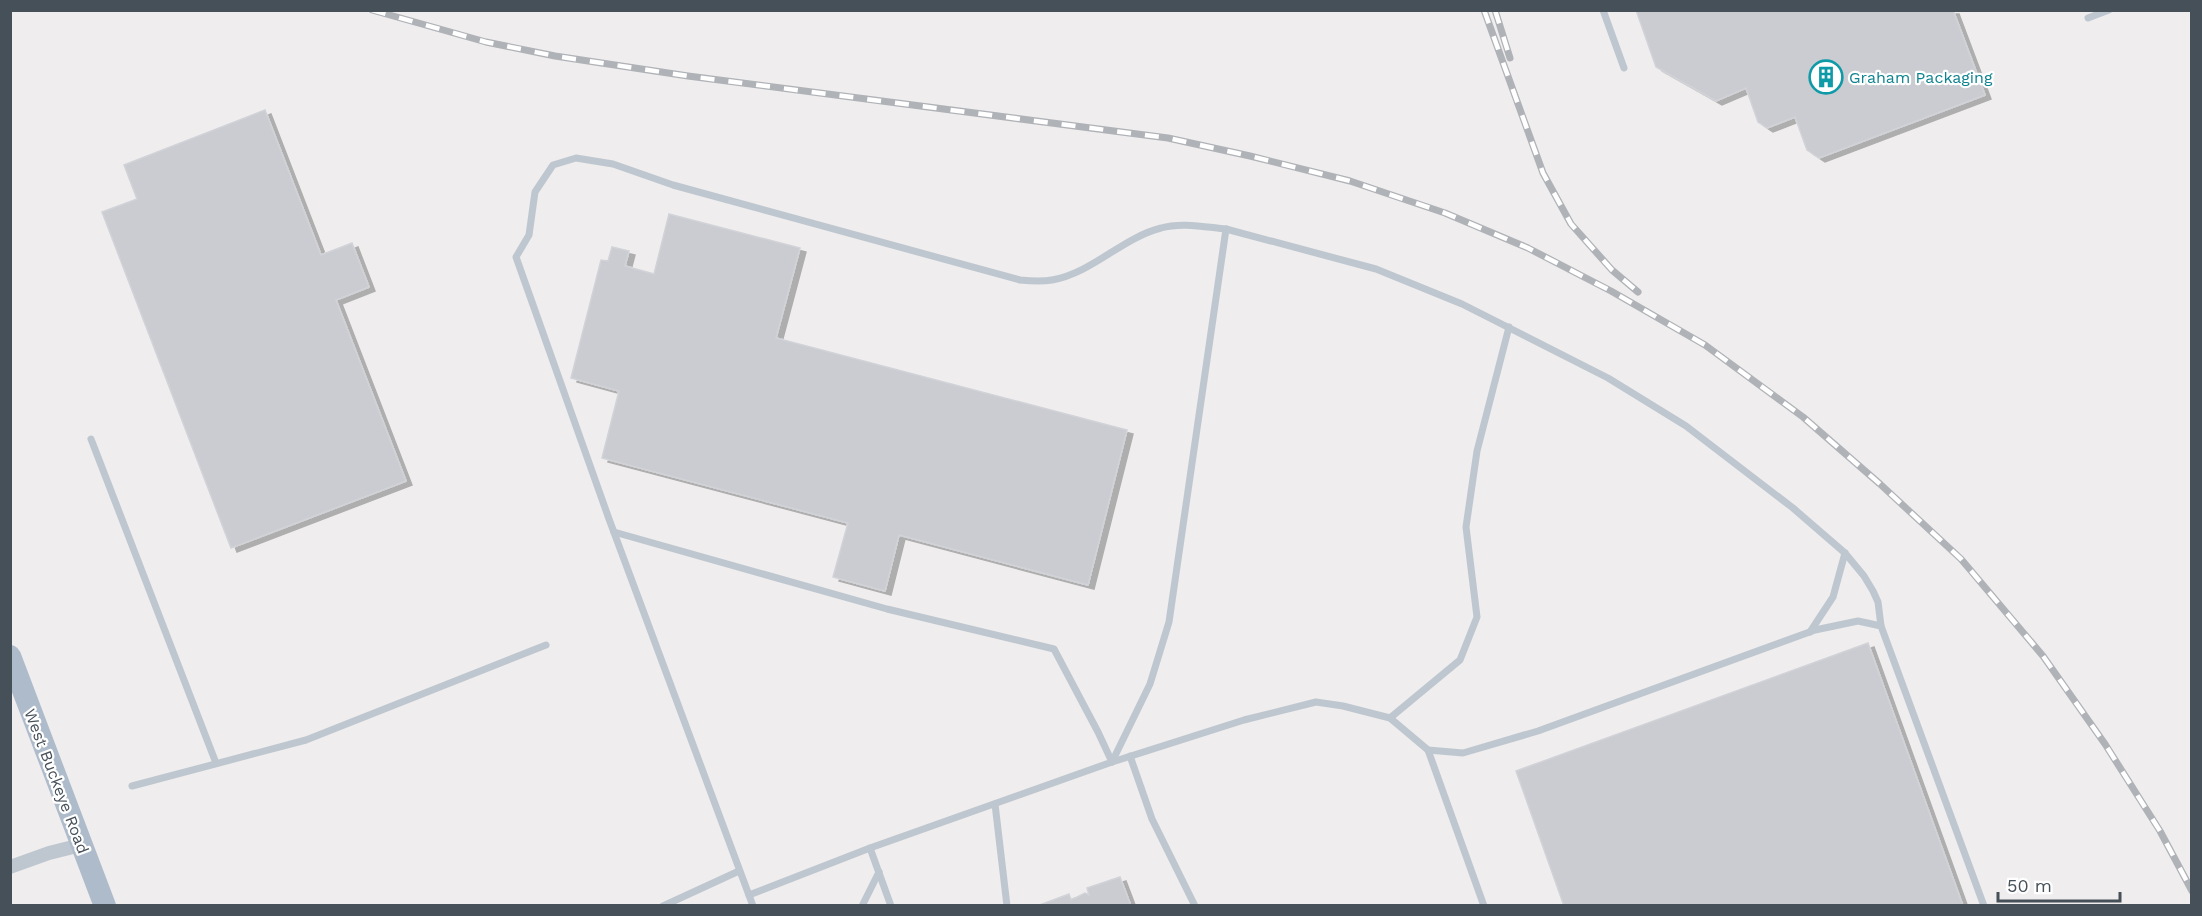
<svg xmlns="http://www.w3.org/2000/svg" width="2202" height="916" viewBox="0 0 2202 916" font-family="'Work Sans',sans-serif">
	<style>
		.building { fill: #caccd1; stroke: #d1d3d8; stroke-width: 1.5; filter: url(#shadow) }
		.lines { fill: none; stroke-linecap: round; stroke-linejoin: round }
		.lane { stroke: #bec7cf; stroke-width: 7 }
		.street { stroke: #bec7cf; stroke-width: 14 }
		.primary { stroke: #adbbcb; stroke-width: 22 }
		.rail-casing { stroke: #afb2b7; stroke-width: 7 }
		.rail { stroke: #fff; stroke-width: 4.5; stroke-dasharray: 14; stroke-linecap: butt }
		.labels { text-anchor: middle; stroke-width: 4.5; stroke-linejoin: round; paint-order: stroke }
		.culture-label { font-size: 16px; fill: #0d838f; stroke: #fff; text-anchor: start }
		.street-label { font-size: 16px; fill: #465059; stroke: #fff }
	</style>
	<defs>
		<filter id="shadow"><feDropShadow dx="6" dy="4" stdDeviation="0" flood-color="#0004"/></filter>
	</defs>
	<rect width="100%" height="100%" fill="#efeded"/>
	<g class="building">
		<polygon points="1636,10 1953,10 1985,95 1819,158 1807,150 1795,117 1767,128 1758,122 1746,88 1716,101 1656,67"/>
		<polygon points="265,110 321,255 352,243 369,287 336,300 406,481 231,548 102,212 137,199 124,165"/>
		<polygon points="669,214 800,248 776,338 1127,430 1088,585 899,535 885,591 833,577 848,523 602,458 619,391 571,378 601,260 608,261 612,247 629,251 625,266 654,274"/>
		<polygon points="1868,643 1963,906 1564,906 1516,771"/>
		<polygon points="1120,877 1131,906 1037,906 1069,894 1071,900 1085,893 1089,895 1087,888"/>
	</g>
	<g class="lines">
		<g class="lane">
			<polyline points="1603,10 1624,68"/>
			<polyline points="2088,18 2109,10"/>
			<polyline points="1226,229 1376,269 1462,304 1608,378 1686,426 1793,508 1845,553 1864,576 1873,591 1878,602 1881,626"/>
			<polyline points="91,439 216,763"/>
			<polyline points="614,532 887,609 1054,649 1098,732 1112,762 870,848 749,895"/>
			<polyline points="1810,632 1833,597 1845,553"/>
			<polyline points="1390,718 1460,660 1477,617 1466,527 1477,451 1509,327"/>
			<polyline points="1428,750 1484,906"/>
			<polyline points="1130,756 1152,819 1195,906"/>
			<polyline points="1112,762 1244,720 1316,702 1343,706 1390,718 1428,750 1463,753 1538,731 1815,630 1858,621 1881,626 1984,906"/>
			<polyline points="132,786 306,740 546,645"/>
			<polyline points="995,804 1007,906"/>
			<polyline points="870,848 891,906"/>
			<polyline points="663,906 739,871"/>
			<path d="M753,906L609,519L516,257L529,235L535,192L553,165L576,158L613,164L673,185L1020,280C1030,281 1041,282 1052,280C1092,273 1122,238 1161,228C1181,222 1205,227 1226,229L1169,622L1150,684L1112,762"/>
			<polyline points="862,906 879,872"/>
		</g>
		<polyline class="street" points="10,867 49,853 81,845"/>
		<polyline class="primary" points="10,656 105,906"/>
		<g class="rail-casing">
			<g id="rail">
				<polyline points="372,10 486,42 555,56 688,76 1168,138 1250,156 1350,181 1445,213 1528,248 1611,291 1705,345 1803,417 1880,484 1961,559 2043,656 2105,744 2160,831 2192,891"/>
				<polyline points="1484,10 1543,173 1571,224 1612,270 1638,292"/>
				<polyline points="1495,10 1510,58"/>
			</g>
		</g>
		<use href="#rail" class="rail"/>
	</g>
	<defs>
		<g id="building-ring" transform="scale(1.725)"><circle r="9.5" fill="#fff" stroke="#0f9aa8" stroke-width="1.5"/><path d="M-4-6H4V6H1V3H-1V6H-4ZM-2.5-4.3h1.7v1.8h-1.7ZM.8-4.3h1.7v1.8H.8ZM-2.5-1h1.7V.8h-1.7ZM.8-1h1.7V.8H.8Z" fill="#0f9aa8"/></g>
	</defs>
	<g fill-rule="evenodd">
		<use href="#building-ring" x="1826" y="77"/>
	</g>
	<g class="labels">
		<g class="culture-label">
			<text x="1849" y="83">Graham Packaging</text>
		</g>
		<g class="street-label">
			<text transform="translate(57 781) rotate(69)" y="6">West Buckeye Road</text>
		</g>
	</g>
	<rect width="2202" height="916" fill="none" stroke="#465059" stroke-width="24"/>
	<path d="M1998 892v9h122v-9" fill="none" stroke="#465059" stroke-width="3"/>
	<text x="2007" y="892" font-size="18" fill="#465059" stroke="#ffffff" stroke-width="4.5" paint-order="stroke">50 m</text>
</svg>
